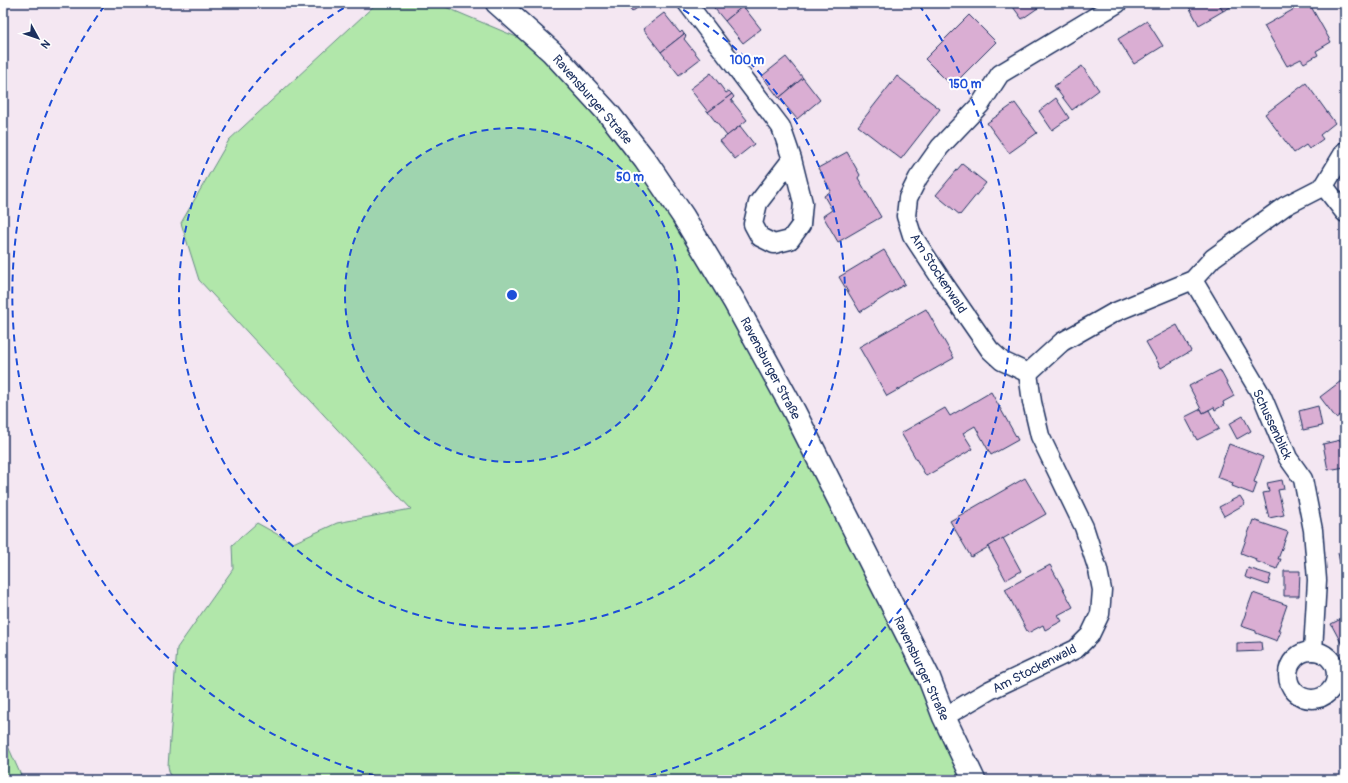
<svg xmlns="http://www.w3.org/2000/svg" width="1348" height="783" viewBox="0 0 1348 783" font-family="Pangolin,sans-serif">
	<style>
		.green { fill: #b1e7aa; stroke: #668b84 }
		.building { fill: #daaed3; stroke: #1b2f5e }
		.lines { fill: none; stroke-linecap: round; stroke-linejoin: round }
		.street-casing { stroke: #1b2f5e; stroke-width: 21 }
		.secondary-casing { stroke: #1b2f5e; stroke-width: 25 }
		.street { stroke: #fff; stroke-width: 18 }
		.secondary { stroke: #fff; stroke-width: 22 }
		.ring { fill: none; stroke: #1d4ed8; stroke-width: 2; stroke-dasharray: 7 5 }
		.labels { text-anchor: middle; stroke-width: 4; stroke-linejoin: round; paint-order: stroke }
		.street-label { font-size: 13px; fill: #1b2f5e; stroke: #fff }
		.centre { fill: #1d4ed8; stroke: #fff; stroke-width: 2 }
		.ring-label { font-size: 12px; text-anchor: middle; font-weight: bold; fill: #1d4ed8; stroke: #fff; stroke-width: 4; stroke-linejoin: round; paint-order: stroke }
	</style>
	<rect width="100%" height="100%" fill="#f4e7f2"/>
	<filter id="ink" filterUnits="userSpaceOnUse"><feTurbulence type="fractalNoise" baseFrequency=".025" numOctaves="2"/><feDisplacementMap in="SourceGraphic" scale="8" xChannelSelector="R" yChannelSelector="G"/><feConvolveMatrix kernelMatrix="1 2 1 2 8 2 1 2 1" color-interpolation-filters="sRGB"/></filter>
	<g filter="url(#ink)">
		<g class="green">
			<polygon points="377,3 436,3 552,52 683,216 975,780 171,780 168,766 177,648 233,569 232,545 257,523 293,543 337,523 411,509 199,280 181,223 229,140"/>
			<polygon points="3,735 23,780 3,780"/>
		</g>
		<g class="building">
			<polygon points="625,3 643,3 632,12"/>
			<polygon points="710,3 741,3 743,6 725,21"/>
			<polygon points="1010,3 1045,3 1022,19"/>
			<polygon points="1187,3 1218,3 1223,11 1199,25"/>
			<polygon points="1218,3 1238,3 1223,11"/>
			<polygon points="1305,3 1309,3 1331,42 1316,51 1318,55 1304,63 1301,59 1287,66 1264,26"/>
			<polygon points="743,6 761,29 743,43 725,21"/>
			<polygon points="664,13 680,33 682,31 684,34 661,52 643,29"/>
			<polygon points="969,15 996,42 952,86 925,59"/>
			<polygon points="1147,21 1163,46 1134,64 1118,39"/>
			<polygon points="684,34 686,36 684,39 700,59 679,75 661,52"/>
			<polygon points="786,57 803,78 779,98 762,76"/>
			<polygon points="1082,66 1099,90 1072,110 1054,86"/>
			<polygon points="711,73 726,93 729,91 732,94 708,112 690,89"/>
			<polygon points="897,76 940,109 901,159 858,126"/>
			<polygon points="803,78 820,100 797,119 779,98"/>
			<polygon points="1306,83 1335,123 1320,135 1323,139 1309,149 1306,145 1294,153 1265,114"/>
			<polygon points="732,94 734,97 731,100 747,120 727,136 708,112"/>
			<polygon points="1056,98 1069,118 1052,130 1039,111"/>
			<polygon points="1015,103 1037,133 1009,153 987,123"/>
			<polygon points="740,126 754,144 735,159 720,141"/>
			<polygon points="847,152 860,175 858,178 881,217 838,242 823,216 832,210 824,196 831,191 818,168"/>
			<polygon points="962,164 986,183 960,215 936,195"/>
			<polygon points="884,250 905,284 860,312 839,277"/>
			<polygon points="926,309 954,358 887,396 859,347"/>
			<polygon points="1177,325 1191,351 1161,368 1146,342"/>
			<polygon points="1220,370 1234,396 1223,402 1224,405 1215,410 1214,407 1203,413 1189,386"/>
			<polygon points="1345,378 1345,412 1336,418 1320,397"/>
			<polygon points="991,392 1018,440 991,455 975,426 963,433 973,449 926,476 901,433 945,408 950,416"/>
			<polygon points="1318,406 1322,426 1303,430 1299,411"/>
			<polygon points="1201,409 1203,413 1209,410 1219,429 1197,440 1185,417"/>
			<polygon points="1243,416 1251,431 1237,439 1229,424"/>
			<polygon points="1345,439 1345,467 1328,470 1323,444"/>
			<polygon points="1229,444 1263,457 1254,482 1257,483 1253,494 1232,486 1233,483 1217,477"/>
			<polygon points="1025,478 1046,514 971,557 950,521"/>
			<polygon points="1282,480 1284,489 1278,490 1284,515 1269,518 1263,493 1269,492 1267,483"/>
			<polygon points="1240,496 1245,504 1224,516 1219,507"/>
			<polygon points="1345,500 1345,518 1342,501"/>
			<polygon points="1253,520 1288,532 1278,559 1281,559 1277,569 1255,561 1256,559 1241,553"/>
			<polygon points="1003,538 1021,571 1006,580 988,547"/>
			<polygon points="1345,552 1345,579 1343,579 1338,553"/>
			<polygon points="1050,565 1073,607 1058,615 1062,621 1045,630 1043,625 1028,633 1005,589"/>
			<polygon points="1248,568 1271,575 1268,585 1245,577"/>
			<polygon points="1284,571 1300,571 1299,596 1284,596"/>
			<polygon points="1253,593 1287,605 1278,631 1281,631 1277,641 1256,633 1256,631 1241,626"/>
			<polygon points="1345,617 1345,650 1331,624"/>
			<polygon points="1261,642 1262,651 1237,652 1237,643"/>
		</g>
		<g class="lines">
			<g class="street-casing">
				<g id="street">
					<polyline points="687,3 781,127 792,159 803,203 801,225 790,240 774,244 760,237 753,224 758,203 792,159"/>
					<polyline points="1324,186 1345,213"/>
					<polyline points="1193,280 1262,396 1288,458 1303,479 1313,530 1317,580 1313,651"/>
					<polyline points="1028,373 1002,361 990,350 945,285 912,235 906,216 908,198 918,178 940,147 980,105 1000,74 1118,3"/>
					<polyline points="1028,373 1062,342 1113,313 1193,280 1213,258 1285,206 1324,186 1345,151"/>
					<circle cx="1312" cy="675" r="24"/>
					<polyline points="944,717 990,690 1076,649 1090,635 1100,614 1102,590 1098,570 1084,527 1040,436 1032,402 1028,373"/>
				</g>
			</g>
			<g class="secondary-casing">
				<polyline id="secondary" points="497,3 552,52 609,114 645,160 683,216 734,301 794,411 929,678 944,717 974,780"/>
			</g>
			<use href="#street" class="street"/>
			<use href="#secondary" class="secondary"/>
		</g>
	</g>
	<circle cx="512" cy="295" r="167" fill="#1d4ed8" fill-opacity=".12"/>
	<g class="ring">
		<circle cx="512" cy="295" r="167"/>
		<path d="M673 4A333 333 0 1 1 351 4"/>
		<path d="M387 779A500 500 0 0 1 105 5M919 5A500 500 0 0 1 637 779"/>
	</g>
	<g class="labels">
		<g class="street-label">
			<text transform="translate(593 99) rotate(49)" y="5">Ravensburger Straße</text>
			<text transform="translate(939 273) rotate(57)" y="5">Am Stockenwald</text>
			<text transform="translate(771 368) rotate(62)" y="5">Ravensburger Straße</text>
			<text transform="translate(1273 424) rotate(65)" y="5">Schussenblick</text>
			<text transform="translate(922 668) rotate(65)" y="5">Ravensburger Straße</text>
			<text transform="translate(1034 668) rotate(-27)" y="5">Am Stockenwald</text>
		</g>
	</g>
	<circle cx="512" cy="295" r="6" class="centre"/>
	<g class="ring-label">
		<text x="747" y="64">100 m</text>
		<text x="965" y="88">150 m</text>
		<text x="630" y="181">50 m</text>
	</g>
	<rect width="1348" height="783" fill="none" stroke="#fff" stroke-width="16"/>
	<rect x="8" y="8" width="1332" height="767" fill="none" stroke="#1b2f5e" stroke-width="1.5" filter="url(#ink)"/>
	<g transform="translate(38 38) rotate(130)" stroke="#ffffff" stroke-width="3" paint-order="stroke">
	<path d="M0-3L7 15L0 10L-7 15Z" fill="#1b2f5e"/>
	<text y="-6" font-size="11" font-weight="bold" text-anchor="middle" fill="#1b2f5e">N</text>
	</g>
</svg>
